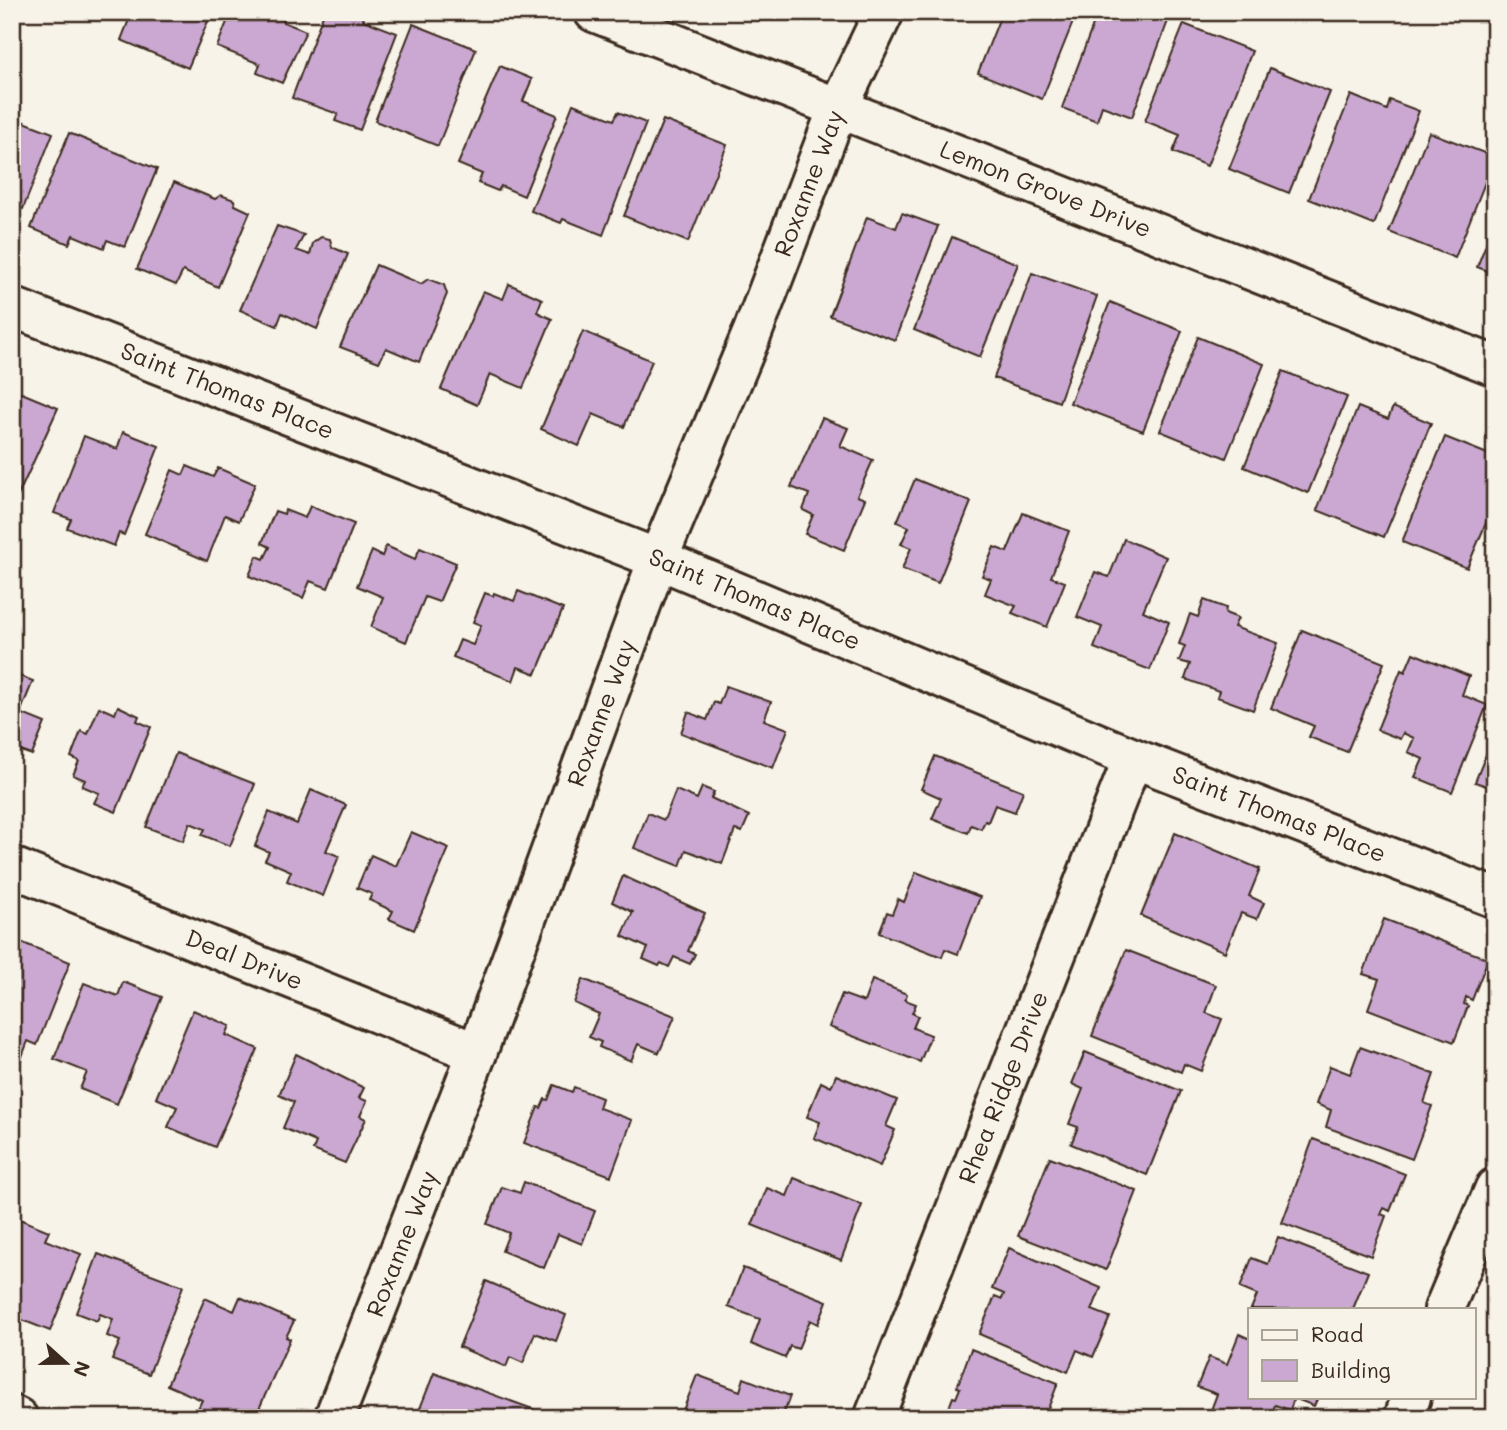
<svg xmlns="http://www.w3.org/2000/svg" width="1507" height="1430" viewBox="0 0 1507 1430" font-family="Mali,sans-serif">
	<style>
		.building { fill: #caa8d2; stroke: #3b2a1e; stroke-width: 2 }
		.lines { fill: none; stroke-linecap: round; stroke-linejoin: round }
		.minor-casing { stroke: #3b2a1e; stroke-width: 44 }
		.minor { stroke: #f7f3e8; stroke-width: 38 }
		.labels { text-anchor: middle; stroke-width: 7; stroke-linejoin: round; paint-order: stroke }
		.street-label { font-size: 24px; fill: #3b2a1e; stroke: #f7f3e8 }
	</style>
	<rect width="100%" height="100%" fill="#f7f3e8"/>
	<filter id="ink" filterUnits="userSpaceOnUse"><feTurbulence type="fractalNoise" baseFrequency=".0143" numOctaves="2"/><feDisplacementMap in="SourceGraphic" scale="14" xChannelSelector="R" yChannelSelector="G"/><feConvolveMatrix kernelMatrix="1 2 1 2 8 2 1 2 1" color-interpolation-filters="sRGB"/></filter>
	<g filter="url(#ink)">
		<g class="building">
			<polygon points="73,12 94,12 91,20"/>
			<polygon points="132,12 212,12 188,68 121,40"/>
			<polygon points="231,12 287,12 283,22 306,31 282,83 257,73 260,64 217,47"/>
			<polygon points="324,12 365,12 363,20 397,33 360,130 335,121 338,114 292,98"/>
			<polygon points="1002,12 1077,12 1042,99 978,73"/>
			<polygon points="1098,12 1171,13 1132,117 1102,106 1097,121 1062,108"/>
			<polygon points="413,24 476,49 438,146 375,121"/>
			<polygon points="1184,24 1252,51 1207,166 1173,152 1180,135 1145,121"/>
			<polygon points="500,66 532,79 523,101 557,115 524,196 501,186 498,191 478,183 482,174 458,164"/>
			<polygon points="1270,68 1330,92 1289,193 1229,169"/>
			<polygon points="1351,95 1387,110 1390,100 1419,111 1374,225 1309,199"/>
			<polygon points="573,104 614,120 618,112 646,123 603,235 563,219 561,223 531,211"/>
			<polygon points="19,120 53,133 23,209 12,204 12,137"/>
			<polygon points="663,120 727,145 688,242 624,216"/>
			<polygon points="1429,132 1495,157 1455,258 1389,232"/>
			<polygon points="69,133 157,169 125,247 107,240 104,248 73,235 69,244 31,228"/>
			<polygon points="174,182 215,199 221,195 234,200 235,205 250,212 218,287 183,271 176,285 137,269"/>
			<polygon points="902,213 938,226 895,340 830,316 867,217 896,228"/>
			<polygon points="1495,221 1495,274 1477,267"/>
			<polygon points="277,226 304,235 296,250 310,255 313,243 321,237 330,239 332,247 348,254 317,329 282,313 277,326 240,310"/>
			<polygon points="952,237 1018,264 980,357 914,330"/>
			<polygon points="376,265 421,284 428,279 444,285 447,294 419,362 386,348 379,362 340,347"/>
			<polygon points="1032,273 1097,296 1059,402 994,378"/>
			<polygon points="509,284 542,299 537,312 552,319 523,388 490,374 477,405 441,389 483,291 503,299"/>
			<polygon points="1110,302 1182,331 1143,431 1070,403"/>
			<polygon points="583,331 652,361 624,427 593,414 579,446 541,429"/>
			<polygon points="1198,337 1264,364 1226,458 1160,431"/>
			<polygon points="1283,371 1347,397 1308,493 1244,467"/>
			<polygon points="12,389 58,408 16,500 12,499"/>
			<polygon points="1358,407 1388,419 1393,407 1431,423 1384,537 1317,510"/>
			<polygon points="822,418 848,428 840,446 873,460 857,496 865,499 844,550 805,534 813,515 803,510 809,494 791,487"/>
			<polygon points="123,432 159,446 124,535 119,533 114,546 67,528 71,519 54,513 84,436 117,449"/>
			<polygon points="1445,437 1495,457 1495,502 1467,568 1402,542"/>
			<polygon points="187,466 213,477 218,468 255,484 239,521 225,515 207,561 145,534 172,470 183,475"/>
			<polygon points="915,479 971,502 938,583 902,569 911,548 901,544 909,527 897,522"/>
			<polygon points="310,506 354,524 328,588 310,581 303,598 249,576 257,556 264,559 270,547 262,543 275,511 284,514 285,510 305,518"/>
			<polygon points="1023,513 1069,531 1051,577 1065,582 1047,627 1012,613 1016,606 985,594 991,579 982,576 994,547 1007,552"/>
			<polygon points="1124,539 1166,557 1143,611 1169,622 1150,670 1094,648 1102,627 1077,617 1095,572 1109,577"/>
			<polygon points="386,546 415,559 420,548 456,563 439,602 425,597 406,642 371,627 383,597 357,586 372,551 382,556"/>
			<polygon points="518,591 563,609 536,674 518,667 513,681 453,657 460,640 473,645 481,625 473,622 485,593 493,596 494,593 514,601"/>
			<polygon points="1204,600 1226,608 1225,613 1238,618 1234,627 1278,643 1253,710 1217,697 1219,691 1185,679 1190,664 1179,661 1185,646 1179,644 1190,614 1198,617"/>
			<polygon points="1302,630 1384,663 1347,752 1309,737 1314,726 1271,708"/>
			<polygon points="1413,653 1469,676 1462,695 1487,705 1452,792 1415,777 1423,759 1408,752 1414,738 1403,733 1400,739 1377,730 1401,670 1405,672"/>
			<polygon points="12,673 33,681 20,713 45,723 32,755 18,750 15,756 12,755"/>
			<polygon points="726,686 771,702 764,720 788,729 773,768 681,733 688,712 707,720 714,702 719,704"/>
			<polygon points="118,706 139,716 137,721 151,727 116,812 94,803 99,793 82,786 85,780 73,775 79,761 71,757 81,731 88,734 99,707 115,714"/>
			<polygon points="1495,732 1495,789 1475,782"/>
			<polygon points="176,753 255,784 230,846 202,835 205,829 190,823 183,841 146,827"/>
			<polygon points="935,756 1023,791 1015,812 995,805 988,822 985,821 981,829 971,825 968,833 932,819 941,798 921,789"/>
			<polygon points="702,787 714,792 711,798 749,816 742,832 735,830 722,864 686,850 680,866 634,848 648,813 664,820 676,790 697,799"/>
			<polygon points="311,790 346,805 326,851 339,856 323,896 287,881 291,871 265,860 269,852 255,846 269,812 297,824"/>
			<polygon points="411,832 449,848 414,930 389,919 393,911 369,900 372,894 357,888 371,855 396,866"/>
			<polygon points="1175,833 1260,869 1249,896 1264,903 1257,919 1241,913 1225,952 1141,916"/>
			<polygon points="916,872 980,897 958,954 945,949 942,957 879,933 887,912 892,914 898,899 904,902"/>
			<polygon points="623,876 705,913 688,951 695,954 690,964 674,957 669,967 661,963 659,966 643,959 648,948 622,936 633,912 612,902"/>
			<polygon points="1384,919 1488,959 1472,1000 1466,997 1464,1004 1468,1006 1454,1042 1368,1009 1379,979 1363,974"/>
			<polygon points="18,941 70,962 37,1045 28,1041 18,1067 12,1065 12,945 16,946"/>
			<polygon points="1126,950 1216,985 1206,1013 1222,1019 1201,1071 1184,1064 1181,1072 1092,1036"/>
			<polygon points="583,979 675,1016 659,1053 638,1044 631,1061 599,1047 601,1042 589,1037 599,1014 574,1003"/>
			<polygon points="872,980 907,994 905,1000 916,1004 912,1013 918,1016 913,1028 931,1035 920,1062 829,1027 842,994 864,1002"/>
			<polygon points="123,982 162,997 117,1104 80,1089 87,1072 54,1059 84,983 118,996"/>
			<polygon points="193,1010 230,1026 226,1035 258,1049 215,1147 168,1127 177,1107 156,1098"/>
			<polygon points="1360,1047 1434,1074 1424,1103 1432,1106 1412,1159 1326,1127 1331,1110 1316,1104 1330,1066 1350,1074"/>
			<polygon points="1085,1052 1181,1091 1147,1175 1071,1144 1078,1127 1069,1124 1083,1089 1072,1084"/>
			<polygon points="296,1054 364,1088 359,1098 367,1101 360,1116 366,1119 345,1163 313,1150 316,1142 283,1128 294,1102 279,1095"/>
			<polygon points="836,1075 897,1100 886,1126 895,1130 880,1166 814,1138 820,1122 807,1117 821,1082 831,1087"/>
			<polygon points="554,1085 572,1092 574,1087 602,1098 599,1108 632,1120 611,1176 524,1143 538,1107 541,1108 545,1099 548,1100"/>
			<polygon points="1313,1139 1405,1174 1390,1211 1384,1208 1381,1214 1386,1216 1371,1256 1282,1223"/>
			<polygon points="1050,1157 1137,1191 1106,1270 1018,1236"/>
			<polygon points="794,1178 862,1205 841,1260 752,1225 767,1188 787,1196"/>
			<polygon points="524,1182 595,1211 582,1244 558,1234 544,1268 502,1251 509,1233 487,1224 502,1187 520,1193"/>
			<polygon points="12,1216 49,1231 45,1240 81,1254 50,1331 12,1316"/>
			<polygon points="1278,1237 1368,1272 1353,1309 1251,1309 1257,1295 1240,1288 1252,1258 1268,1264"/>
			<polygon points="1009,1248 1101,1288 1092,1310 1110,1317 1093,1357 1077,1350 1068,1372 979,1334 995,1296 1002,1299 1004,1294 992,1289"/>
			<polygon points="98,1254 183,1286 149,1374 112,1360 120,1341 107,1336 113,1319 100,1314 97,1321 76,1313"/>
			<polygon points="743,1268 827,1301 818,1324 810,1320 798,1349 790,1346 785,1358 751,1344 760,1319 728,1307"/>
			<polygon points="486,1281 566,1315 556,1341 535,1333 523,1363 510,1357 506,1367 459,1347"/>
			<polygon points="240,1297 294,1321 286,1337 290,1339 255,1418 243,1418 226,1410 223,1418 201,1418 195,1415 202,1400 167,1385 205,1298 234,1311"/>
			<polygon points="1239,1334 1250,1339 1250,1397 1318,1397 1314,1406 1294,1398 1290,1410 1275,1405 1271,1416 1275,1418 1208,1418 1217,1394 1197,1387 1209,1357 1227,1364"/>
			<polygon points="971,1349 1058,1383 1047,1411 1064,1418 945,1418 953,1397 956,1398 960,1388 957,1387"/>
			<polygon points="434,1373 546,1414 545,1418 433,1418 419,1411"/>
			<polygon points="697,1375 740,1391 744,1378 790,1396 782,1418 680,1418"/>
		</g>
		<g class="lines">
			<g class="minor-casing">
				<g id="minor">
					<path id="s1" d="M594,12L1495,366"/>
					<path id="s2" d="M12,307L658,559L1133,758L1495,898"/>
					<path id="s3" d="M12,867L477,1053"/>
					<polyline points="1444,1309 1495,1188"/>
					<polyline points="12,1415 18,1418"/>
					<path id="s4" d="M334,1418L477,1053L658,559L753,331L838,108L884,12"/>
					<path id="s5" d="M874,1418L1133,758"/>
					<polyline points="1404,1418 1411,1397"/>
				</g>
			</g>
			<use href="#minor" class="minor"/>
		</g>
	</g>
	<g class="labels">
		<g class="street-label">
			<text dy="8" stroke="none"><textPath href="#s4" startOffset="1323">Roxanne Way</textPath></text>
			<text dy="8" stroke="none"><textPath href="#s1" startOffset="485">Lemon Grove Drive</textPath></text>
			<text dy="8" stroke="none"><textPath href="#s2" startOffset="231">Saint Thomas Place</textPath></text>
			<text dy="8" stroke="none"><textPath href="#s2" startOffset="798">Saint Thomas Place</textPath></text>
			<text dy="8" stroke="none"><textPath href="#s4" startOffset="754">Roxanne Way</textPath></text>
			<text dy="8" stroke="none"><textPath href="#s2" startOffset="1365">Saint Thomas Place</textPath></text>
			<text dy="8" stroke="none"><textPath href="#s3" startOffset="250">Deal Drive</textPath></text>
			<text dy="8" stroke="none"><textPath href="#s5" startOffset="355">Rhea Ridge Drive</textPath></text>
			<text dy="8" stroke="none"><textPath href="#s4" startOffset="187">Roxanne Way</textPath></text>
		</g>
	</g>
	<rect width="1507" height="1430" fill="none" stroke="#f7f3e8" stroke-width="42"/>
	<rect x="21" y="21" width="1465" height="1388" fill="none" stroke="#3b2a1e" stroke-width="2.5" filter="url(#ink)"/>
	<rect x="1248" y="1308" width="228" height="91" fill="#f7f3e8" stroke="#aca397" stroke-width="2"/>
	<rect x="1262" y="1330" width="35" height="10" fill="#f7f3e8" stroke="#aca397" stroke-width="2"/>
	<text x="1311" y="1342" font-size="21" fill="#3b2a1e">Road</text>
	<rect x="1262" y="1360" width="35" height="21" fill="#caa8d2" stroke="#aca397" stroke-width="2"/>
	<text x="1311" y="1378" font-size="21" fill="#3b2a1e">Building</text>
	<g transform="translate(66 1363) rotate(111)" stroke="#f7f3e8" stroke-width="5" paint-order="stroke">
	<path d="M0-5L12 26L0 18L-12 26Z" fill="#3b2a1e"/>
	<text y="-10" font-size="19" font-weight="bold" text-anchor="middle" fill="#3b2a1e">N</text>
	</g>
</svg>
